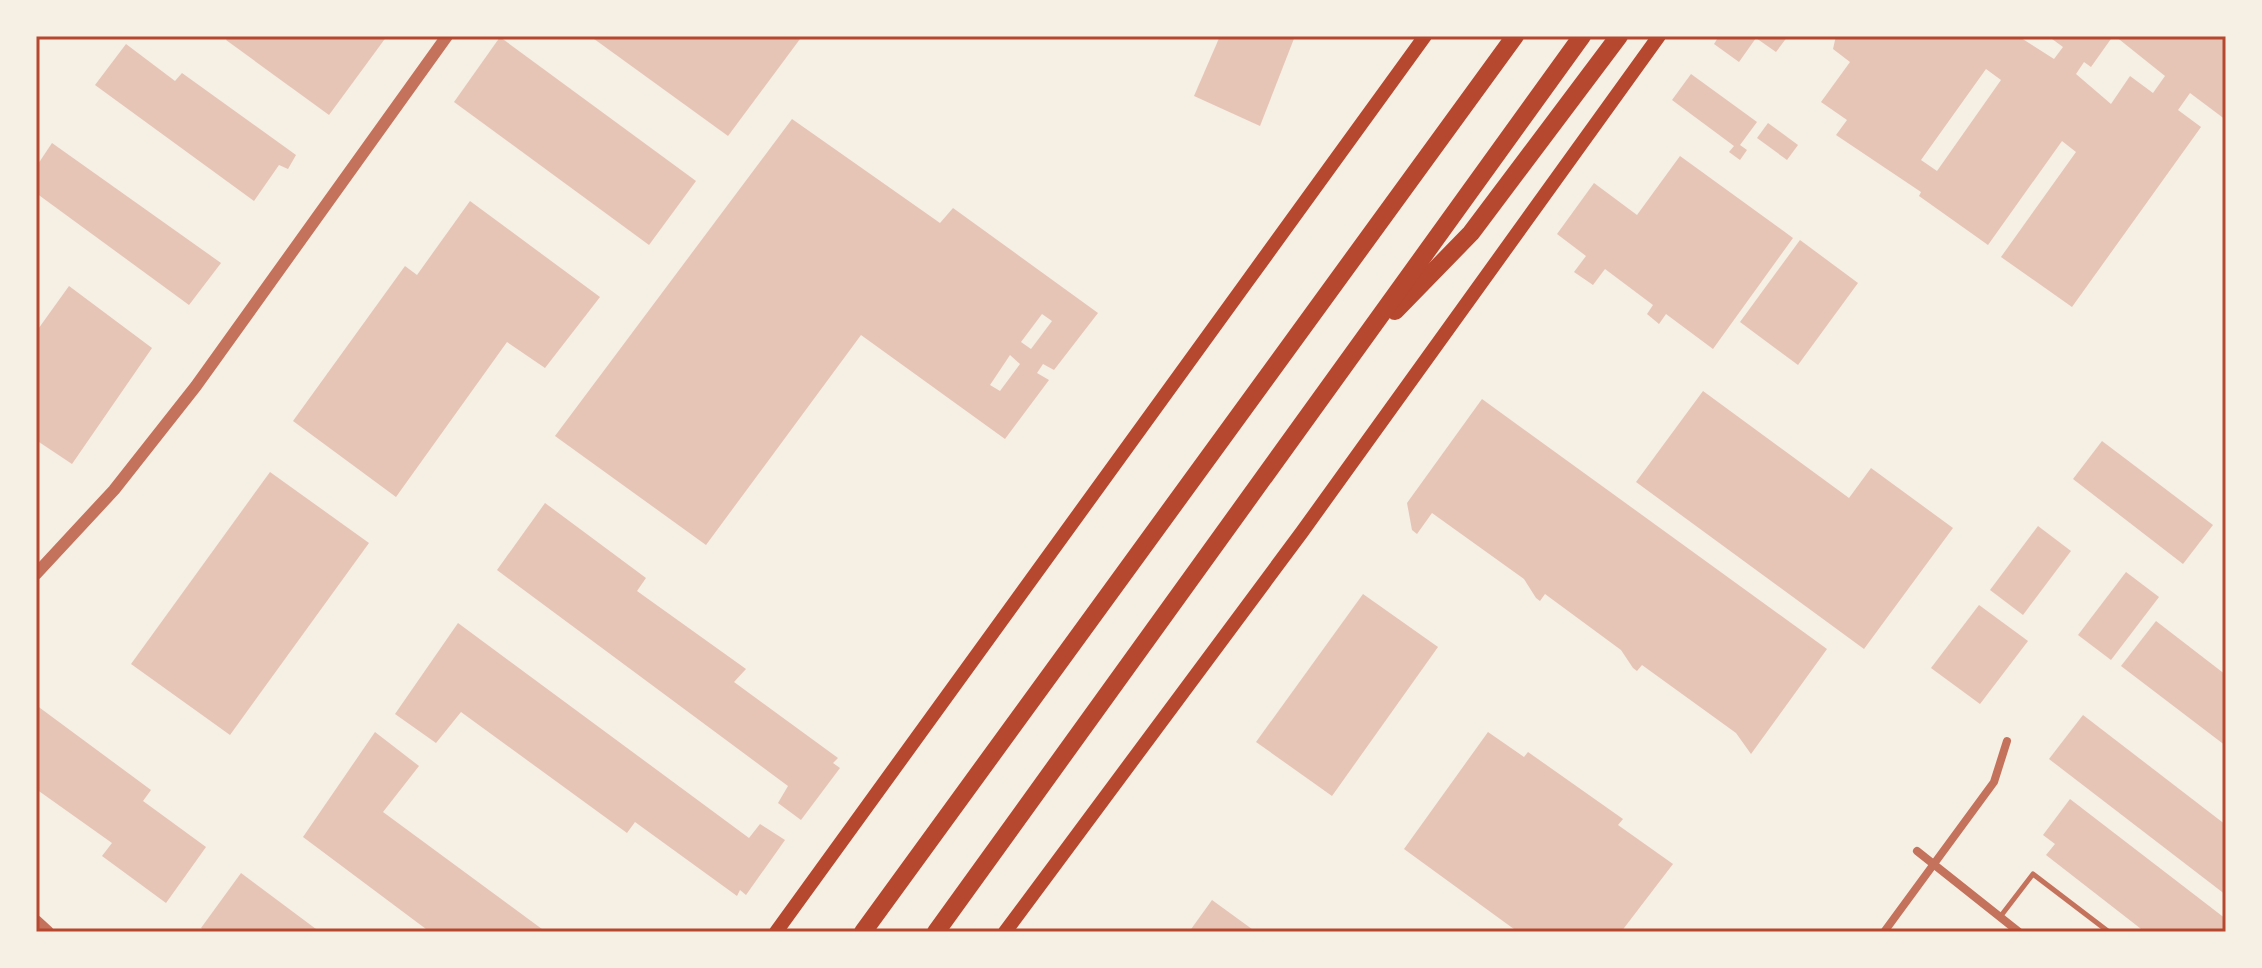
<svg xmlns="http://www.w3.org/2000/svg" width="2262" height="968" viewBox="0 0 2262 968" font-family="Inter,sans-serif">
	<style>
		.building { fill: #e6c5b7; fill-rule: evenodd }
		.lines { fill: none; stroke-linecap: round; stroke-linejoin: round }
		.service { stroke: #c5725c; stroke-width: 5 }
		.minor { stroke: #c5725c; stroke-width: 8 }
		.tertiary { stroke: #c5725c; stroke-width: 12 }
		.secondary { stroke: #b5482f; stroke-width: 14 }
		.motorway { stroke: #b5482f; stroke-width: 18 }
		.neatline { fill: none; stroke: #b5482f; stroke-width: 3 }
	</style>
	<rect width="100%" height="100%" fill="#f6efe4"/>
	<g class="building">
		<polygon points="229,36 387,36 329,115 226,40"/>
		<polygon points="590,36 793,36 800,39 728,136"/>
		<polygon points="1220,36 1295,36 1260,126 1194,96"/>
		<polygon points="1719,36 1788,36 1776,52 1756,38 1739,62 1714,44"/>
		<path d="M1836,36H2018L2054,59L2063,47L2048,36H2113L2091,67L2084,62L2076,74L2111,104L2130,76L2153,93L2165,76L2115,36H2226V120L2190,93L2178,110L2201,127L2072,307L2001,257L2076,152L2062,141L1988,245L1919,196L1921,192L1836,135L1847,120L1821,102L1850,62L1833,49ZM1986,69L2001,80L1937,171L1921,160Z"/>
		<polygon points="500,37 696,181 649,245 454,102"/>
		<polygon points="126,44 175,81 182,73 296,155 288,169 279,165 254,201 95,85"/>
		<polygon points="1691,74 1757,122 1740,145 1747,150 1740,160 1729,152 1734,146 1672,100"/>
		<path d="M792,119L940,223L953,208L1098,313L1054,370L1043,364L1037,373L1049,380L1005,439L861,335L706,545L555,436ZM1042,314L1052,321L1031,349L1021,342ZM1010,355L1020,364L1000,391L990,385Z"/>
		<polygon points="1768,123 1798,145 1787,160 1757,138"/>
		<polygon points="52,143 221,263 189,305 36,193 36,167"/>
		<polygon points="1680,156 1793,238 1713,349 1666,314 1659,324 1647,314 1653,305 1605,269 1593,285 1574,272 1586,256 1557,234 1594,183 1637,215"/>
		<polygon points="470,201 600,297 545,368 507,342 396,497 293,421 405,266 417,275"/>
		<polygon points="1800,240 1858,283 1798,365 1740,322"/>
		<polygon points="69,286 152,348 72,464 39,442 36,446 36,332"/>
		<polygon points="1703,391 1849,498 1871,468 1953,528 1864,649 1636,482"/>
		<polygon points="1482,399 1827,649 1751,754 1736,733 1642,665 1637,671 1633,668 1621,650 1545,594 1540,601 1536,598 1524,579 1432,513 1417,534 1412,530 1407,503"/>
		<polygon points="2102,441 2213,525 2183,564 2073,479"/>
		<polygon points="270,472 369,543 230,735 131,664"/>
		<polygon points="545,503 646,578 637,591 746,669 734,682 838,758 833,763 840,768 801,820 778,803 788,786 497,570"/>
		<polygon points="2038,526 2071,551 2023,615 1990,590"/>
		<polygon points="2126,572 2159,597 2111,660 2078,635"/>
		<polygon points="1363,594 1438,647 1332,796 1256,742"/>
		<polygon points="1979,605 2028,641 1980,704 1931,668"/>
		<polygon points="2156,621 2226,675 2226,746 2121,666"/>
		<polygon points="458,623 749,838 760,824 785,840 746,895 740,890 737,896 635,822 627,833 461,712 436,743 395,714"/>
		<polygon points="36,705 151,790 143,801 206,847 166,903 102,856 112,843 36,789"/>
		<polygon points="2083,715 2226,825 2226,895 2049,759"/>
		<polygon points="375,732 419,766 383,812 546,932 430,932 303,837"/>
		<polygon points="1488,732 1524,757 1528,752 1623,819 1618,825 1673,864 1621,932 1518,932 1404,849"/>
		<polygon points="2070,799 2226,919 2226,932 2145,932 2046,855 2055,844 2043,835"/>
		<polygon points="241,873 320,932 206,932 201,928"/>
		<polygon points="1212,900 1256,932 1189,932"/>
	</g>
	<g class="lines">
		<polyline class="service" points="2000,917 2033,874 2109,932"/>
		<g class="minor">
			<polyline points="1917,851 2019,932"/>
			<polyline points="1884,932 1994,782 2007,741"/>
		</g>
		<g class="tertiary">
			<polyline points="36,574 114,490 196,386 447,36"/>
			<polyline points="36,921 48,932"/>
		</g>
		<g class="secondary">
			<path d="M776,932C991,633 1209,335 1425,36"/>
			<polyline points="1005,932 1302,532 1659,36"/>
		</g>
		<g class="motorway">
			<polyline points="1395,311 1471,233 1619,36"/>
			<polyline points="863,932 1515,36"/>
			<polyline points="936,932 1582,36"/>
		</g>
	</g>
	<rect width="2262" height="968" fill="none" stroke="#f6efe4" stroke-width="76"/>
	<rect x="38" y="38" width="2186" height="892" class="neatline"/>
</svg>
